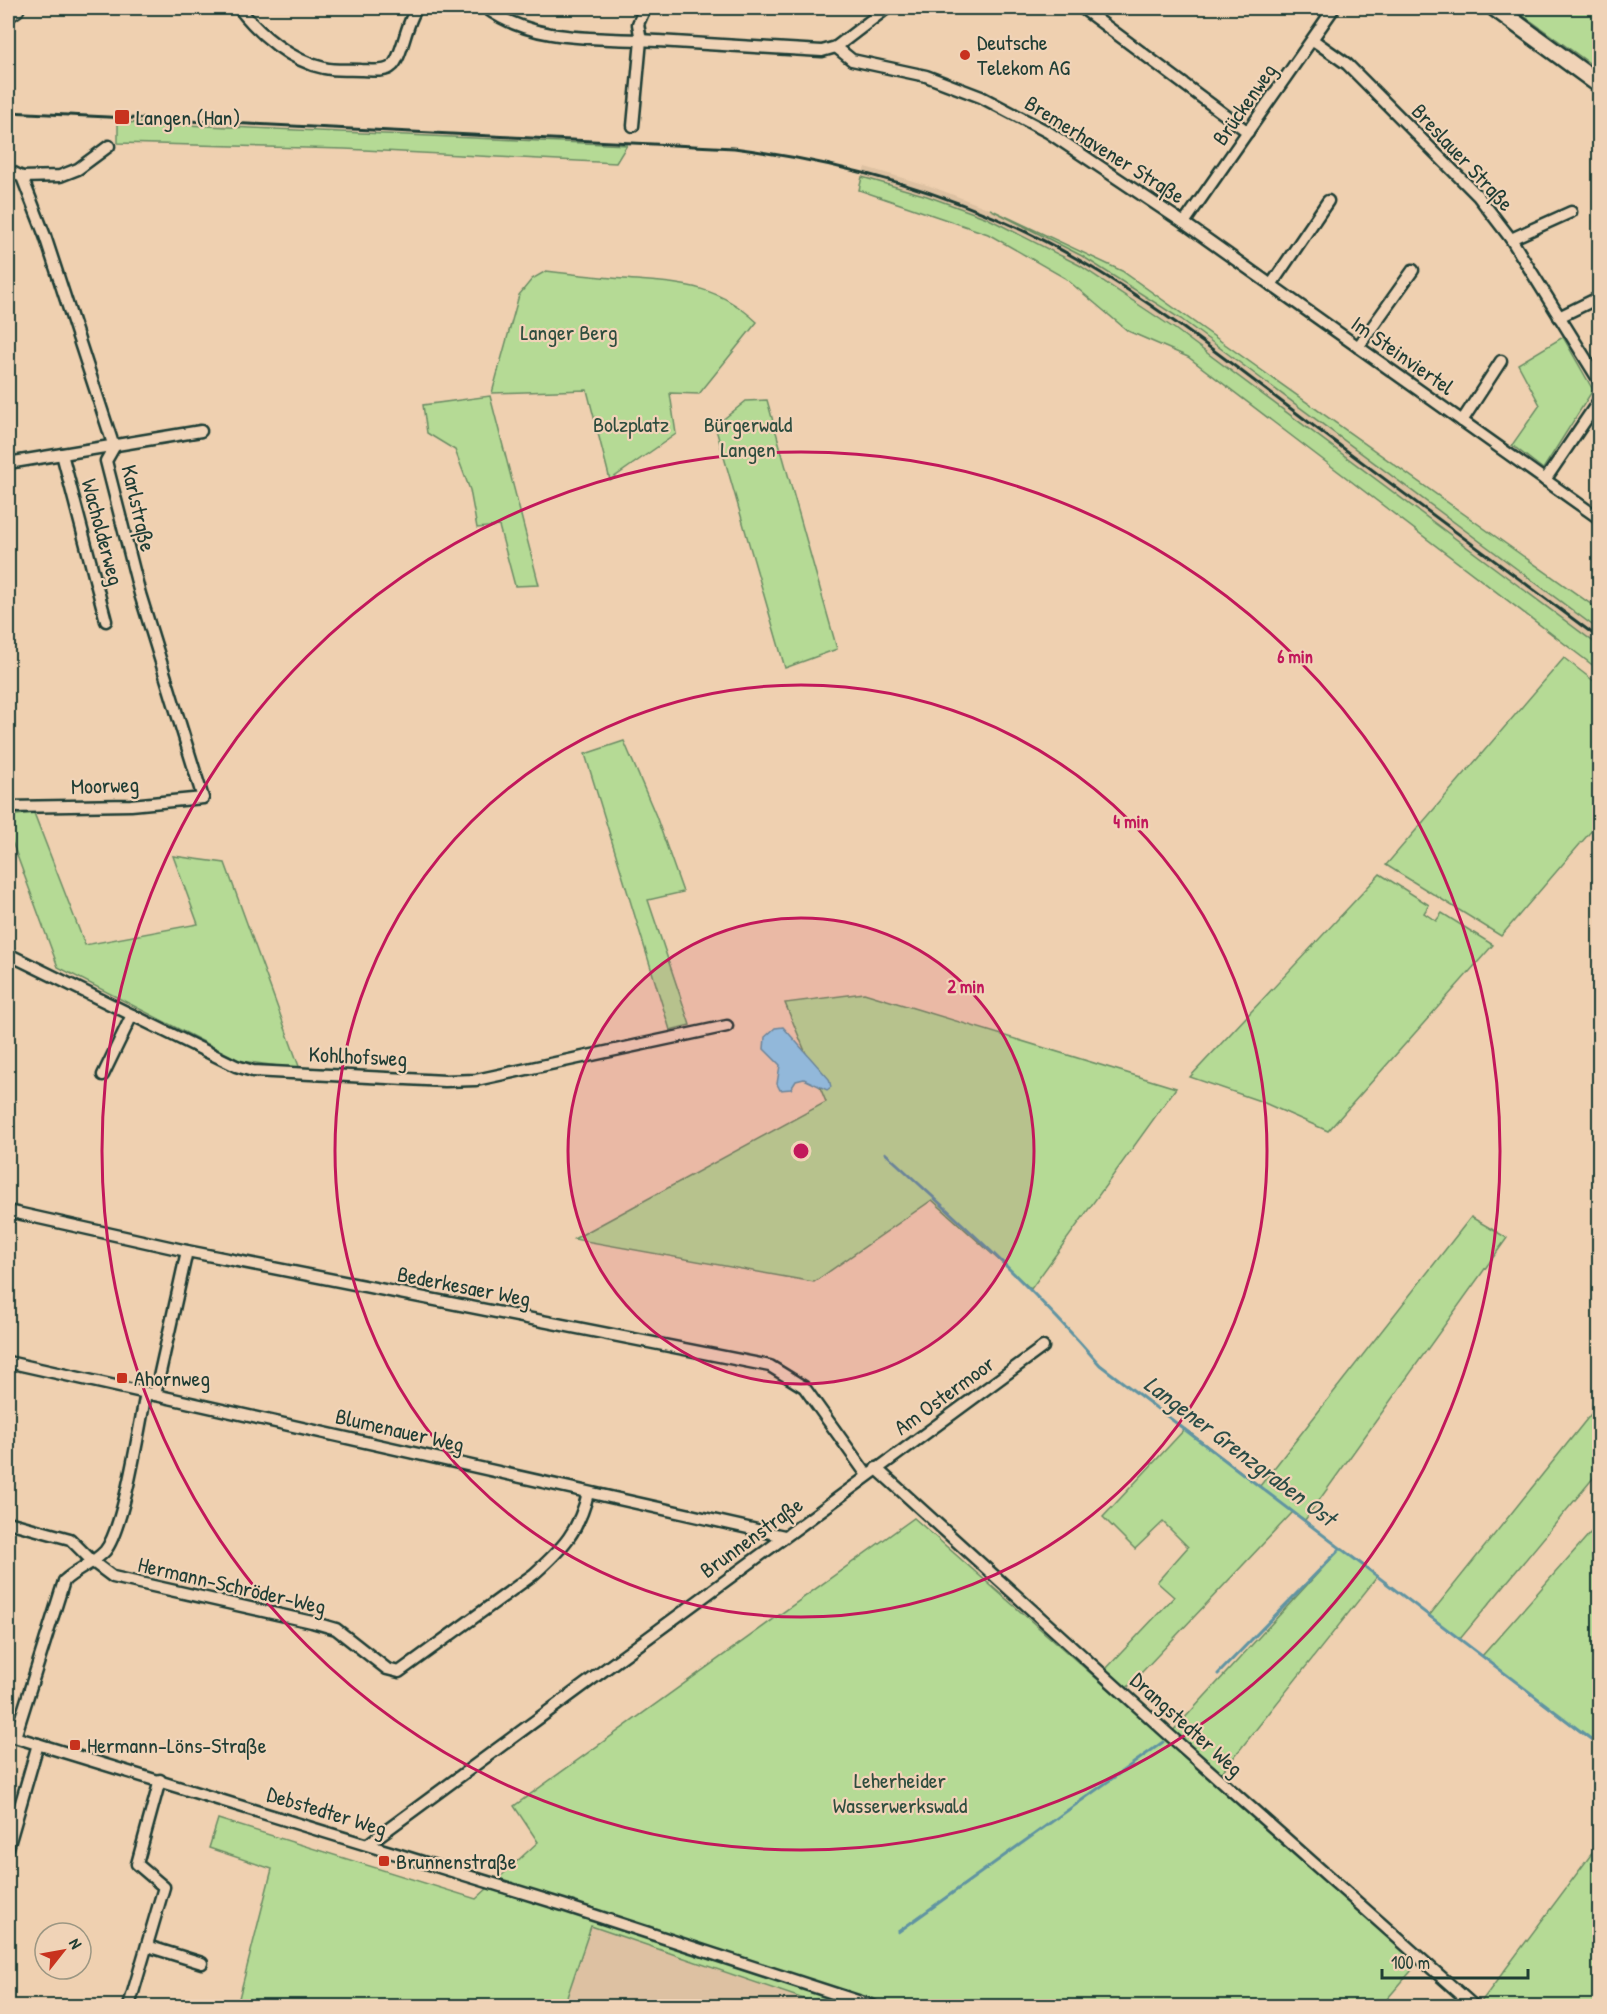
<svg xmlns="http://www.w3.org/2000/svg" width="1607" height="2014" viewBox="0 0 1607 2014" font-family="'Patrick Hand',sans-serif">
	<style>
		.built { fill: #ddc1a2 }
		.green { fill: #b5da95; stroke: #6a8c64; stroke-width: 1.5 }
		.water { fill: #8bceec; stroke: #6094a2; stroke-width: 1.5 }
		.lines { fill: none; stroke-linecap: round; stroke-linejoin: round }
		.stream { stroke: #6094a2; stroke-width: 3 }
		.street-casing { stroke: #1f3d34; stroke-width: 15 }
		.secondary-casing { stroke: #1f3d34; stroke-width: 21 }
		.primary-casing { stroke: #1f3d34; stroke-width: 22 }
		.street { stroke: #f0d3b7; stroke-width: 10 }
		.secondary { stroke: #f0d3b7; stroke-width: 16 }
		.primary { stroke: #f0d3b7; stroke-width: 18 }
		.rail { stroke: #1f3d34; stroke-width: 3 }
		.ring { fill: none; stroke: #c2185b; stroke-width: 3 }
		.poi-dot { fill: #c8321e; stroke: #f0d3b7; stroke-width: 2 }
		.labels { text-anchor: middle; stroke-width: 4.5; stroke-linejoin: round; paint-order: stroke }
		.poi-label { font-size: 22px; fill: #1f3d34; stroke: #f0d3b7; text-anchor: start }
		.street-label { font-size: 22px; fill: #1f3d34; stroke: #f0d3b7 }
		.park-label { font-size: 22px; fill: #2e4d3e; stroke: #f0d3b7 }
		.water-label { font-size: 24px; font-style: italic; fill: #2a4c46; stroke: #f0d3b7 }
		.centre { fill: #c2185b; stroke: #f0d3b7; stroke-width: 3 }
		.ring-label { font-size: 18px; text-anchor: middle; font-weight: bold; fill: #c2185b; stroke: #f0d3b7; stroke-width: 4.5; stroke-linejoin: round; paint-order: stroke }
	</style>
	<rect width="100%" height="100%" fill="#efd0b0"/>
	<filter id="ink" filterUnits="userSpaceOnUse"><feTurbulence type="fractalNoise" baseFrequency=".0167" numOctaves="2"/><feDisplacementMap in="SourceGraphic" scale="12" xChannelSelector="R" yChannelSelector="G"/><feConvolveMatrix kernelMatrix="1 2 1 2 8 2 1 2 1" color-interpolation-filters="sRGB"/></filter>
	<g filter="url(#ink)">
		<g class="built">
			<polygon points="865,167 930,186 990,209 1082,256 1181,319 1599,630 1599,646 1175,329 1079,265 987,218 927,196 862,177"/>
			<polygon points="591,1926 825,2005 564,2006"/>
		</g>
		<g class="green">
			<polygon points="1513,8 1599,8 1599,70"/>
			<polygon points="118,122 627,145 616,163 345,149 118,143"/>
			<polygon points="862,177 927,196 987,218 1079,265 1175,329 1599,646 1599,670 1188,357 1128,331 1065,278 988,234 859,190"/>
			<polygon points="990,209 1122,271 1599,610 1599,630 1181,319 1082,256"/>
			<path d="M546,271C572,274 598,277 624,279C678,284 714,282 757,322L699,394L670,393L676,434L610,480L587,390L492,393L519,295L532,279Z"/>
			<polygon points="1563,337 1593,390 1543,469 1512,445 1540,405 1518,364"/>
			<polygon points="490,396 539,585 515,586 499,526 477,528 470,490 455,450 427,433 423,405"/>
			<polygon points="767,400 837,649 785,668 715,426 746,401"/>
			<polygon points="1564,658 1599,685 1599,822 1501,936 1386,865"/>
			<polygon points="624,741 656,816 683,892 648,900 690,1025 670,1030 585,754"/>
			<polygon points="34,813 85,945 198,924 173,856 225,863 300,1069 241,1061 58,967 8,831 8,816"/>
			<polygon points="1380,874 1429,905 1424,913 1436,921 1442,913 1493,945 1328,1131 1260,1101 1190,1077"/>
			<polygon points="864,993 1176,1088 1031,1289 932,1200 814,1282 574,1239 826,1102 785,1003"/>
			<polygon points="1471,1217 1507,1238 1305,1520 1293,1512 1125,1690 1105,1670 1174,1597 1157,1582 1188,1547 1163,1522 1135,1549 1103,1517 1185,1429 1260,1486"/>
			<polygon points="1599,1404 1599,1471 1460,1639 1429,1616"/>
			<polygon points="914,1518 1419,1962 1381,2006 824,2006 591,1926 564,2006 237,2006 272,1869 209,1848 218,1819 476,1899 538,1842 514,1806"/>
			<polygon points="1599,1523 1599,1746 1482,1656"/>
			<polygon points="1341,1548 1378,1576 1219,1776 1171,1733"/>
			<polygon points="1599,1844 1599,2006 1478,2006"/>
		</g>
		<polygon class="water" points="783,1027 829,1079 831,1087 827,1090 804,1079 796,1081 791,1089 780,1090 777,1084 780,1065 764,1049 765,1037 775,1028"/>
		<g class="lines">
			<g class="stream">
				<path d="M885,1153C960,1221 1034,1289 1100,1365L1600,1746"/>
				<polyline points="1218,1674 1340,1549"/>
				<polyline points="898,1932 1163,1742"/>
			</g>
			<g class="street-casing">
				<g id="street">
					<path d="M239,8C259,34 291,61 324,68C336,71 349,69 361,70C370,70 385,73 392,66C402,58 406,22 417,8"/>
					<path d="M486,8C535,44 600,37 658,41C712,44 767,48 822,51L836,47L887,8"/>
					<polyline points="1082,8 1248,132"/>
					<polyline points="1313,40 1347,64 1478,196 1511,239 1600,382"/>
					<polyline points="836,47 852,60 926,76 981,97 1048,132 1184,223 1600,519"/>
					<polyline points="633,126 641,40 638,24 645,8"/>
					<polyline points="8,170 22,177 45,236 114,447 106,461 140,594 203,798 131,805 8,807"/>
					<polyline points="22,177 60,176 78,169 109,146"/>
					<polyline points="1184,223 1334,8"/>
					<polyline points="1511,239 1571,212"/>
					<polyline points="1271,285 1328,201"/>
					<polyline points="1559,317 1600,297"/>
					<polyline points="1358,347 1413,270"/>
					<polyline points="1462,421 1501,361"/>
					<polyline points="62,454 106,621"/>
					<polyline points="8,463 201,431"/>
					<polyline points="1545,480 1600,399"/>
					<polyline points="8,954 236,1066 253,1071 445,1081 476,1080 727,1026"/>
					<polyline points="103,1075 132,1015"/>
					<polyline points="8,1211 187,1251 770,1366 804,1387 867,1475"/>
					<polyline points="8,1362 784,1536"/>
					<polyline points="155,1395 187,1251"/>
					<polyline points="876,1468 1167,1733 1474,2006"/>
					<path d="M8,1522L70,1539L93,1562L113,1577L312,1622L336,1629L387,1669L399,1672L534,1574C563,1548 579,1531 588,1493"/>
					<polyline points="8,1735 563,1905 873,2006"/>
					<path d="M15,1737L64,1581C77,1569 93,1564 105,1551C124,1528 139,1427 146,1393"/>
					<polyline points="368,1844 1043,1347"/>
					<polyline points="8,1848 38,1744"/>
					<polyline points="147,1946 202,1963"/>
					<polyline points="129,2006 164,1887 137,1864 160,1780"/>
				</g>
			</g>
			<g class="secondary-casing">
				<polyline id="secondary" points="1495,8 1600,85"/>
			</g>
			<g class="primary-casing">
				<polyline id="primary" points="8,13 15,8"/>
			</g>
			<use href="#street" class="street"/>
			<use href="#secondary" class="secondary"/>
			<use href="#primary" class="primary"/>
			<path class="rail" d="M8,112L734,148C855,164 972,198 1079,260C1161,307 1235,367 1311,424C1407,496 1503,567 1600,639"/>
		</g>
	</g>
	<circle cx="801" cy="1151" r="233" fill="#c2185b" fill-opacity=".12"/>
	<g class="ring">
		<circle cx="801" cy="1151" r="233"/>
		<circle cx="801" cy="1151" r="466"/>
		<circle cx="801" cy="1151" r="699"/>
	</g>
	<g class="poi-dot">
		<circle cx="965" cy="55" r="6"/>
		<rect x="114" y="109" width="16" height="16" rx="3"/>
		<rect x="116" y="1372" width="12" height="12" rx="3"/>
		<rect x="69" y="1739" width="12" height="12" rx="3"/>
		<rect x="378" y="1855" width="12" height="12" rx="3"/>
	</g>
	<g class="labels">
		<g class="poi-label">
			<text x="977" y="50">Deutsche<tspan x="977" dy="25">Telekom AG</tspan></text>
			<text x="136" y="125">Langen (Han)</text>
			<text x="134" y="1386">Ahornweg</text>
			<text x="87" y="1753">Hermann-Löns-Straße</text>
			<text x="396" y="1869">Brunnenstraße</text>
		</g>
		<g class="street-label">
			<text transform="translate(1244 104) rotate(-55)" y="8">Brückenweg</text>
			<text transform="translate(1105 149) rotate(32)" y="8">Bremerhavener Straße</text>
			<text transform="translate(1463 157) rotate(47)" y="8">Breslauer Straße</text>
			<text transform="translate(1403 355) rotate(35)" y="8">Im Steinviertel</text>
			<text transform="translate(139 508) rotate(77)" y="8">Karlstraße</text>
			<text transform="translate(103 532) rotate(75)" y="8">Wacholderweg</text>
			<text transform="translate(105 785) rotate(-2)" y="8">Moorweg</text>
			<text transform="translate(358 1056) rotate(3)" y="8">Kohlhofsweg</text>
			<text transform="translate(464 1286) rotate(11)" y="8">Bederkesaer Weg</text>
			<text transform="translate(944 1395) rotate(-36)" y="8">Am Ostermoor</text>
			<text transform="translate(400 1430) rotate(13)" y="8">Blumenauer Weg</text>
			<text transform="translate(751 1537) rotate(-36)" y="8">Brunnenstraße</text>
			<text transform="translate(232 1585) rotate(13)" y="8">Hermann-Schröder-Weg</text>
			<text transform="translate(1187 1724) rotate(42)" y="8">Drangstedter Weg</text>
			<text transform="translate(327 1811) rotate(17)" y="8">Debstedter Weg</text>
		</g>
		<g class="park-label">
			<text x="569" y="340">Langer Berg</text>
			<text x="631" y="432">Bolzplatz</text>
			<text x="748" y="432">Bürgerwald<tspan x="748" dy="25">Langen</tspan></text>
			<text x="900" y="1788">Leherheider<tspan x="900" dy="25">Wasserwerkswald</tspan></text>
		</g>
		<g class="water-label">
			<text transform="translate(1240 1451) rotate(37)" y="8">Langener Grenzgraben Ost</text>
		</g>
	</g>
	<circle cx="801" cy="1151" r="9" class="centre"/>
	<g class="ring-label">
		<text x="1295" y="663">6 min</text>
		<text x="1131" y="828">4 min</text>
		<text x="966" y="993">2 min</text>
	</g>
	<rect width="1607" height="2014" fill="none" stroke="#f0d3b7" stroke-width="30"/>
	<rect x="15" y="15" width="1577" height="1984" fill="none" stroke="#1f3d34" stroke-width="2" filter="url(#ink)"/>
	<g transform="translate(63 1951) rotate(59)"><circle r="28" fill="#f0d3b7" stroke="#9c9783" stroke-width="1.5"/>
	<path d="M0-4.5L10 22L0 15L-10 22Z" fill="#c8321e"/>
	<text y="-9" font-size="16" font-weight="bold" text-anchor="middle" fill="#1f3d34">N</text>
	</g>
	<path d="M1382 1969v9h146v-9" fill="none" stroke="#1f3d34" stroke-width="3"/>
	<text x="1391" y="1969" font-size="18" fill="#1f3d34" stroke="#f0d3b7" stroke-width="4.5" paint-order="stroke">100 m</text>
</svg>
